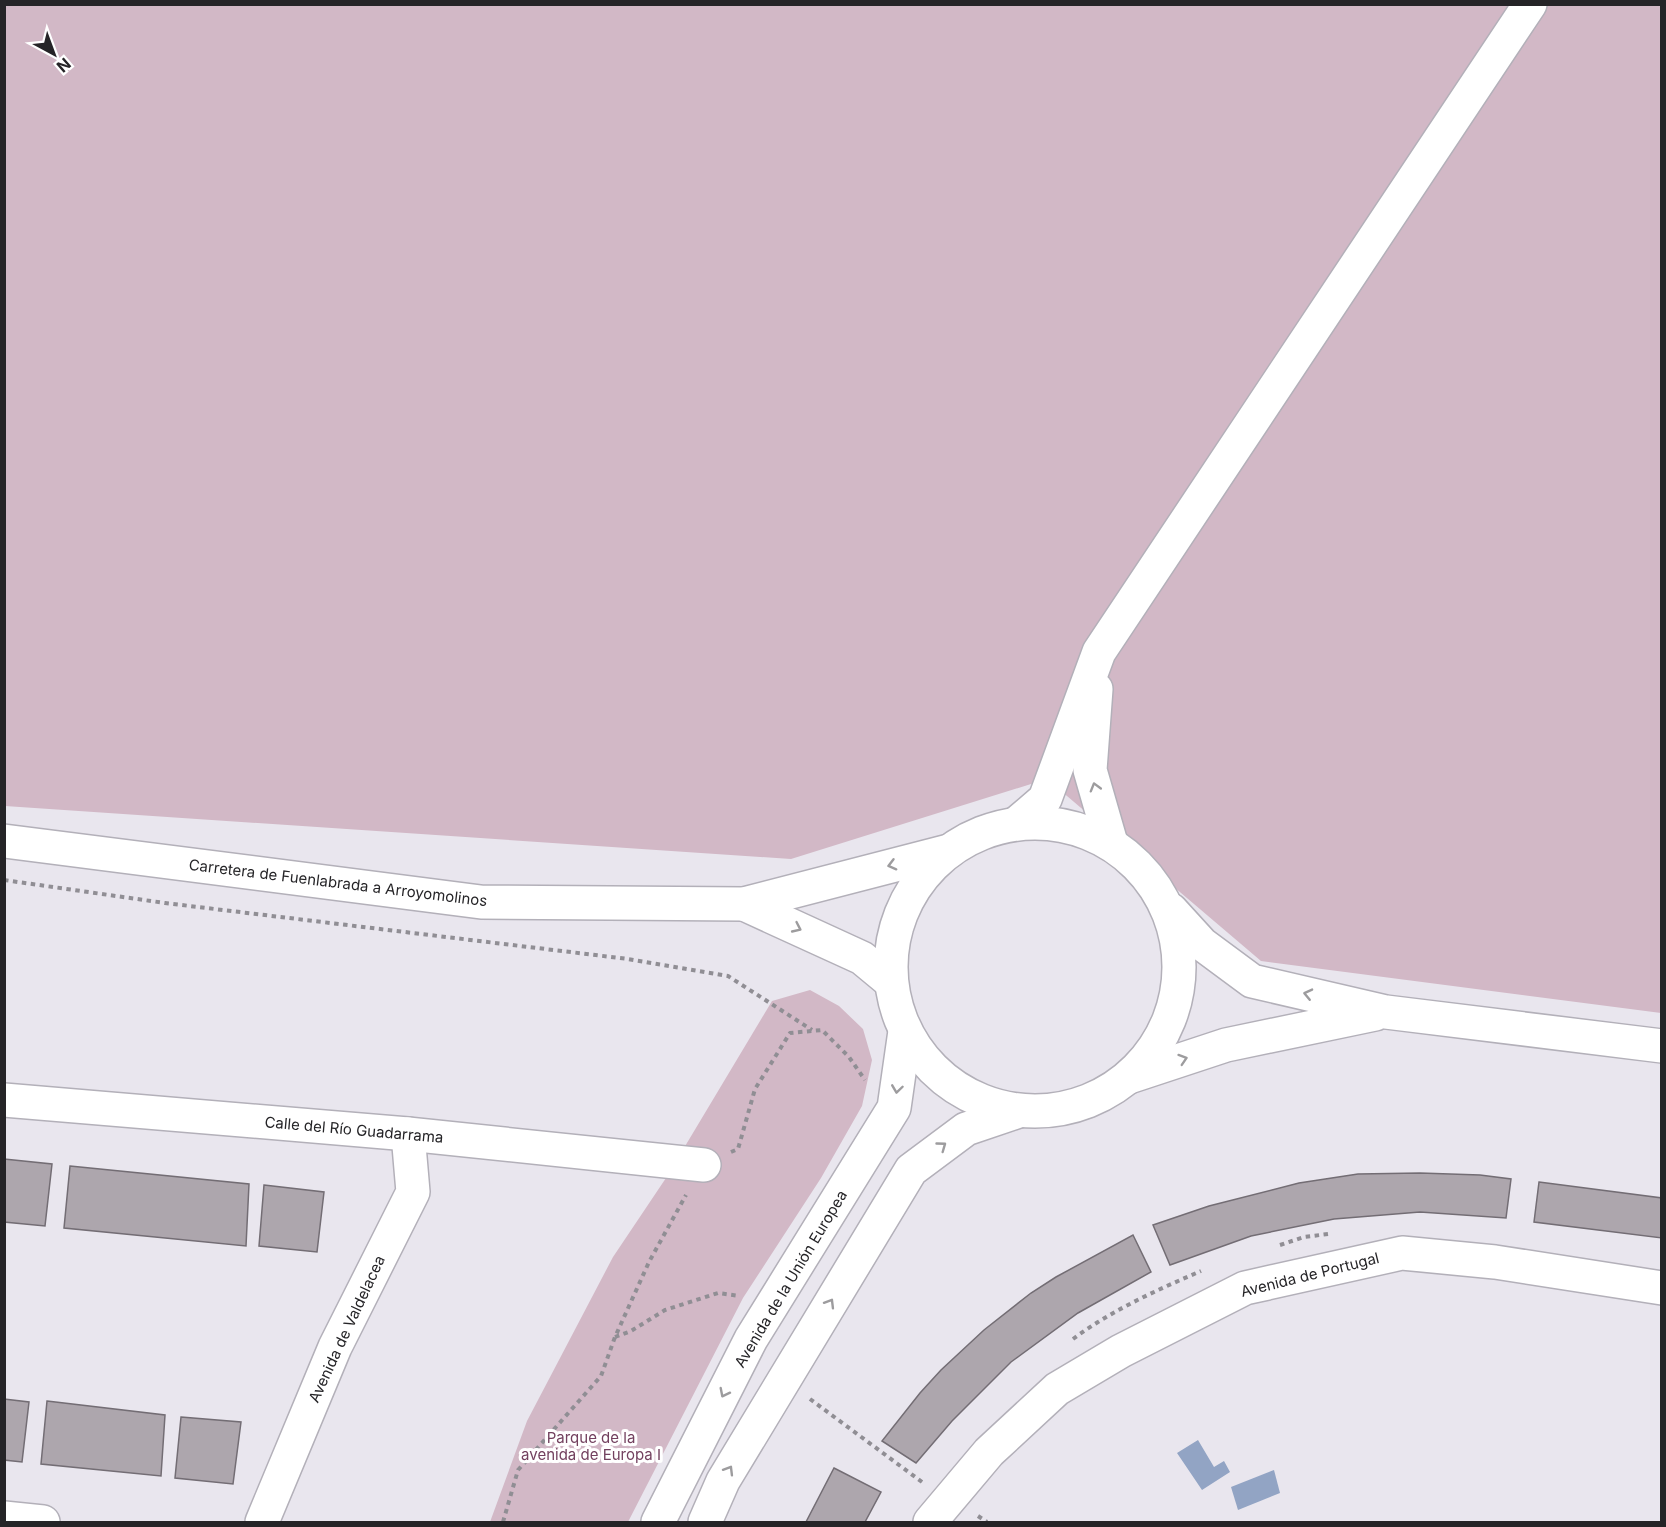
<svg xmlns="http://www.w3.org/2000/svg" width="1666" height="1527" viewBox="0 0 1666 1527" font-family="Inter,sans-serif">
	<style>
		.green { fill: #d2b8c6 }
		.water { fill: #92a4c4 }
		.building { fill: #ada6ad; stroke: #736d74; stroke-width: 1.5 }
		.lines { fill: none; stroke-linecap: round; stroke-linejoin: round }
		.street-casing { stroke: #b3b0b9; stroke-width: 36 }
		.primary-casing { stroke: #b3b0b9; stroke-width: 36 }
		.path { stroke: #908e94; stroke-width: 4; stroke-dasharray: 4.5 4.5; stroke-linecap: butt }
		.street { stroke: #fff; stroke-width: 33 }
		.primary { stroke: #fff; stroke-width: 33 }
		.oneway { stroke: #9d9c9e }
		.labels { text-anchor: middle; stroke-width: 6; stroke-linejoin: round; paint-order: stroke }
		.street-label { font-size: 15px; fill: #252427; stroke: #fff }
		.park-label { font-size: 15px; fill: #73415f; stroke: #fff }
	</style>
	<rect width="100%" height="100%" fill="#e9e6ee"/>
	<g class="green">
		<polygon points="4,5 1661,5 1661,1013 1261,961 1047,779 791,859 5,806"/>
		<polygon points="810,990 839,1006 863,1029 872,1060 862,1106 821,1178 743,1298 628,1522 490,1522 527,1421 613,1257 666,1178 772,1001"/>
	</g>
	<g class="water">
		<polygon points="1198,1440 1214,1467 1224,1461 1230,1472 1202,1490 1177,1453"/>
		<polygon points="1274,1470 1280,1493 1238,1510 1231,1487"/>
	</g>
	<g class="building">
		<polygon points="4,1159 52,1164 45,1226 4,1222"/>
		<polygon points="70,1166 249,1184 246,1246 64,1228"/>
		<polygon points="1420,1173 1480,1175 1511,1179 1506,1218 1420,1212 1334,1219 1251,1236 1170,1265 1153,1225 1209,1206 1299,1183 1358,1174"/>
		<polygon points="1539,1182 1662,1198 1662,1238 1534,1222"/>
		<polygon points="264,1185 324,1192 317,1252 259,1246"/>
		<polygon points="1133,1235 1151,1272 1078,1313 1011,1362 952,1421 916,1463 882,1441 920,1393 941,1370 984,1330 1031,1293 1056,1277"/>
		<polygon points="4,1399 29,1402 22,1462 4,1460"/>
		<polygon points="47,1401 165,1415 161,1476 41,1464"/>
		<polygon points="181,1417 241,1422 233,1484 175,1478"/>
		<polygon points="834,1468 881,1492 865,1522 806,1522"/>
	</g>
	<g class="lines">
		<g class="street-casing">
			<g id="street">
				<polyline points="1096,689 1090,770 1111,843"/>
				<polyline points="1017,823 1045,799 1099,652 1530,4"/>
				<polyline points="4,1100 408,1134 704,1165"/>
				<polyline points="4,1518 43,1522"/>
				<polyline points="262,1522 335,1347 413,1192 408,1134"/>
				<polyline points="930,1522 989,1452 1057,1389 1121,1351 1245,1288 1402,1253 1495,1262 1662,1288"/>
			</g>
		</g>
		<g class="primary-casing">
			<g id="primary">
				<circle cx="1035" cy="967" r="144"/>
				<polyline points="4,841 481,902 744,904 949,851"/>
				<polyline points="744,904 862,958 891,982"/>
				<polyline points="1171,910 1202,944 1252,981 1386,1012 1662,1046"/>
				<polyline points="1129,1077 1226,1045 1375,1014"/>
				<polyline points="658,1522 751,1339 894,1108 905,1031"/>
				<polyline points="705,1522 723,1481 911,1170 966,1129 1019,1111"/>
			</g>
		</g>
		<g class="path">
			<polyline points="4,880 165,903 628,959 728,976 812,1030"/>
			<polyline points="731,1152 738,1149 755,1089 790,1033 822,1030 849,1057 865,1080"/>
			<polyline points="1280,1245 1304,1237 1328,1234"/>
			<polyline points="615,1337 631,1331 665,1310 718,1293 740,1296"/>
			<path d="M1073,1339C1112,1310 1157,1290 1201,1271"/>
			<polyline points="810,1399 922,1482"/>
			<polyline points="978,1516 987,1522"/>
			<polyline points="503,1522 518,1470 601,1376 615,1337 649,1262 686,1195"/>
		</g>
		<use href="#street" class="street"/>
		<use href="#primary" class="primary"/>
	</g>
	<defs><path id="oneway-chevron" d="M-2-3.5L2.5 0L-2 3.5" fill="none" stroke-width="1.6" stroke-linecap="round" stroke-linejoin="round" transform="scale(1.5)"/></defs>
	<g class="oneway">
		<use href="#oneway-chevron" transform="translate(1095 787) rotate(-106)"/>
		<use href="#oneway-chevron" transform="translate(892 865) rotate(165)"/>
		<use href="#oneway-chevron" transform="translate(797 928) rotate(25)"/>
		<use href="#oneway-chevron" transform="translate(1308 994) rotate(-167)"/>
		<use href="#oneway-chevron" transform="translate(1183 1059) rotate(-18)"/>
		<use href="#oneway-chevron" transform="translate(897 1089) rotate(98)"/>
		<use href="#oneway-chevron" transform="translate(942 1146) rotate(-36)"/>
		<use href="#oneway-chevron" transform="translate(830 1303) rotate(-59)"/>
		<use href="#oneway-chevron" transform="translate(724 1393) rotate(117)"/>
		<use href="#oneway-chevron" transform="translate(729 1470) rotate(-59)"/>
	</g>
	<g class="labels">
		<g class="street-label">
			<text transform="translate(338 883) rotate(7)" y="5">Carretera de Fuenlabrada a Arroyomolinos</text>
			<text transform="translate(354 1130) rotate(5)" y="5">Calle del Río Guadarrama</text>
			<text transform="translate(1310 1275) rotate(-14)" y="5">Avenida de Portugal</text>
			<text transform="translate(791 1279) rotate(-59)" y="5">Avenida de la Unión Europea</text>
			<text transform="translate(347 1329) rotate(-65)" y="5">Avenida de Valdelacea</text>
		</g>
		<g class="park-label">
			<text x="591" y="1443">Parque de la<tspan x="591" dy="17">avenida de Europa I</tspan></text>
		</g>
	</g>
	<rect width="1666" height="1527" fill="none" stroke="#252427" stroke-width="12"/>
	<g transform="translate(54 54) rotate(139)" stroke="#ffffff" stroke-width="4.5" paint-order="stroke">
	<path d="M0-4.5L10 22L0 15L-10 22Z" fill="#252427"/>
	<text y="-9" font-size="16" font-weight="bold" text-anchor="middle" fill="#252427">N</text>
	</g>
</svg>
